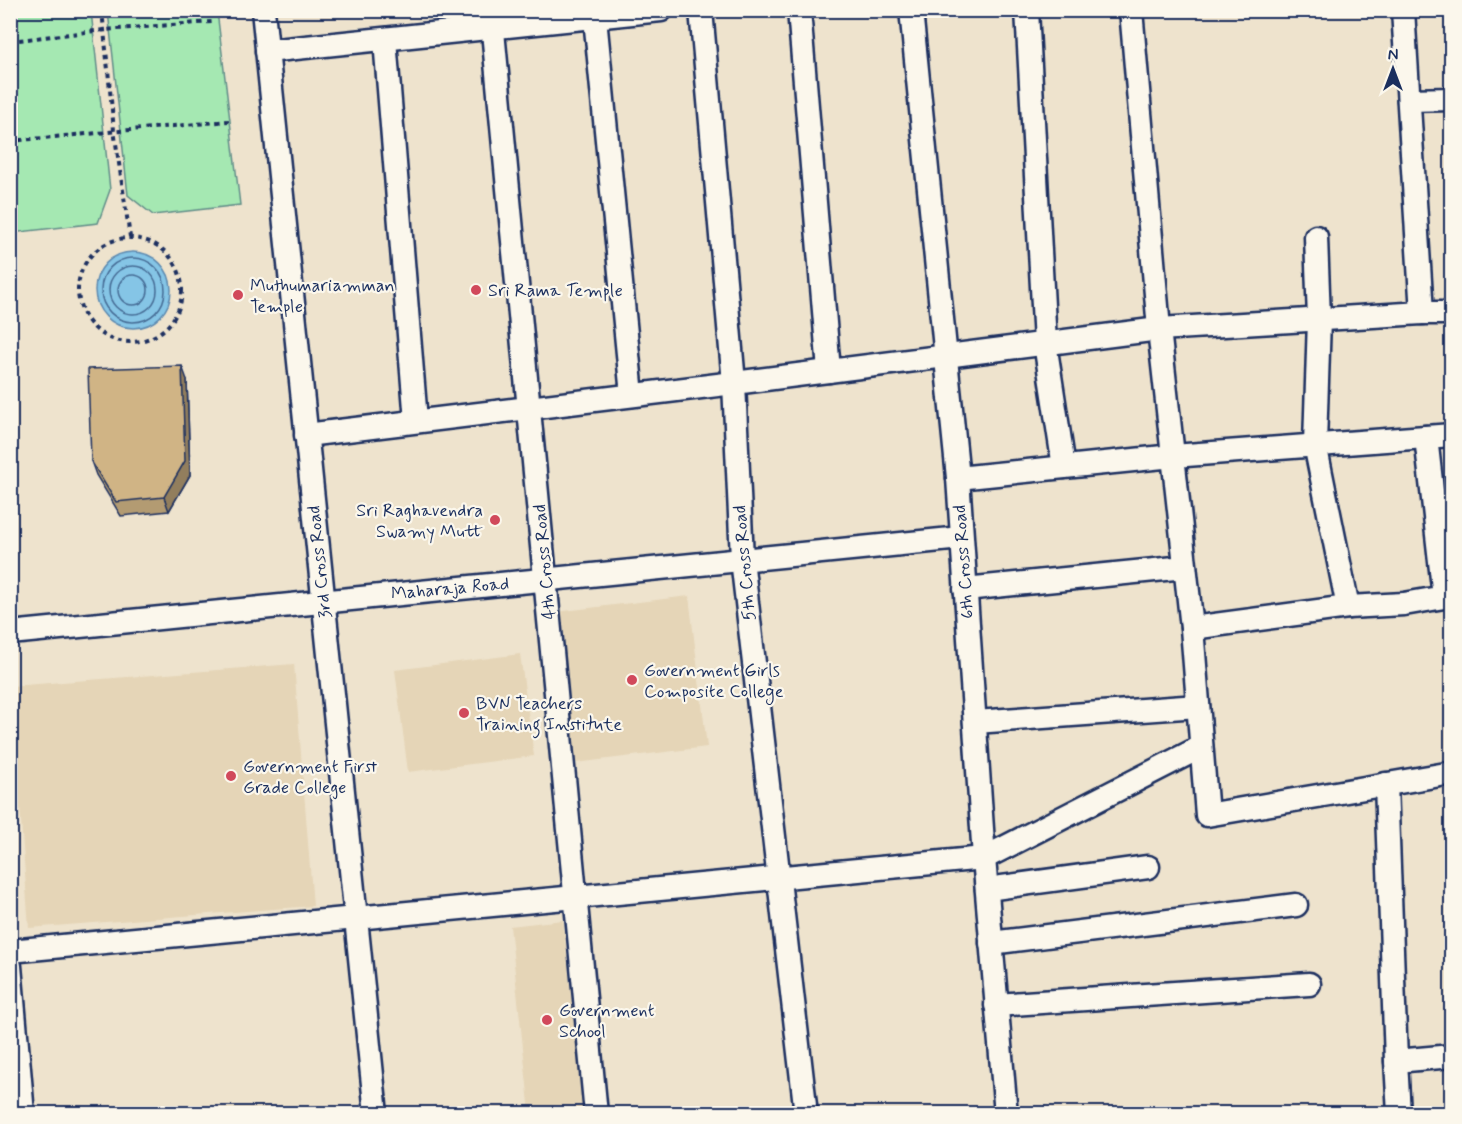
<svg xmlns="http://www.w3.org/2000/svg" width="1462" height="1124" viewBox="0 0 1462 1124" font-family="Mynerve,sans-serif">
	<style>
		.built { fill: #e5d5b7 }
		.green { fill: #a5e8b2; stroke: #608c88; stroke-width: 1.5 }
		.water { fill: #85c5e6; stroke: #5b89b0; stroke-width: 1.5 }
		.lines { fill: none; stroke-linecap: round; stroke-linejoin: round }
		.shore { stroke: #456b94; stroke-width: 1.5 }
		.minor-casing { stroke: #1b2f5e; stroke-width: 27 }
		.path { stroke: #1b2f5e; stroke-width: 4; stroke-dasharray: 4.5 4.5; stroke-linecap: butt }
		.minor { stroke: #fbf7ec; stroke-width: 22 }
		.wall { fill: #b39b72; stroke: #1b2f5e; stroke-width: 1.5 }
		.shaded-wall { fill: #927e5d; stroke: #1b2f5e; stroke-width: 1.5 }
		.building { fill: #d0b485; stroke: #1b2f5e; stroke-width: 1.5 }
		.poi-dot { fill: #d1495b; stroke: #fbf7ec; stroke-width: 2 }
		.labels { text-anchor: middle; stroke-width: 4.5; stroke-linejoin: round; paint-order: stroke }
		.poi-label { font-size: 18px; fill: #1b2f5e; stroke: #fbf7ec; text-anchor: start }
		.street-label { font-size: 18px; fill: #1b2f5e; stroke: #fbf7ec }
	</style>
	<rect width="100%" height="100%" fill="#eee3cd"/>
	<filter id="ink" filterUnits="userSpaceOnUse"><feTurbulence type="fractalNoise" baseFrequency=".0167" numOctaves="2"/><feDisplacementMap in="SourceGraphic" scale="12" xChannelSelector="R" yChannelSelector="G"/><feConvolveMatrix kernelMatrix="1 2 1 2 8 2 1 2 1" color-interpolation-filters="sRGB"/></filter>
	<g filter="url(#ink)">
		<g class="built">
			<polygon points="689,596 707,747 575,763 556,612"/>
			<polygon points="520,654 534,756 408,772 395,670"/>
			<polygon points="294,664 313,906 29,928 11,686"/>
			<polygon points="563,920 584,1113 530,1113 510,926"/>
		</g>
		<g class="green">
			<polygon points="10,11 91,11 110,190 98,223 11,233"/>
			<polygon points="108,11 217,11 240,205 153,215 128,195"/>
		</g>
		<circle class="water" cx="133" cy="290" r="38"/>
		<g class="lines">
			<g class="shore">
				<circle cx="133" cy="290" r="32"/>
				<circle cx="133" cy="290" r="24"/>
				<circle cx="133" cy="290" r="15"/>
			</g>
			<g class="minor-casing">
				<g id="minor">
					<polyline points="263,10 376,1114"/>
					<polyline points="491,10 596,1114"/>
					<polyline points="701,10 734,383 742,559 806,1114"/>
					<polyline points="799,10 829,371"/>
					<polyline points="911,10 958,478 984,858 1006,1114"/>
					<polyline points="1027,10 1045,343 1064,467"/>
					<polyline points="1131,10 1159,329 1173,456 1452,435"/>
					<polyline points="1403,10 1422,313"/>
					<polyline points="595,18 632,395"/>
					<polyline points="385,40 416,421"/>
					<polyline points="267,51 661,10"/>
					<polyline points="1409,100 1452,99"/>
					<polyline points="1316,237 1319,319 1315,444 1348,607"/>
					<polyline points="306,435 734,383 1159,329 1422,313 1452,313"/>
					<polyline points="958,478 1173,456 1192,628 1207,815 1452,773"/>
					<polyline points="965,589 1185,567"/>
					<polyline points="1192,628 1348,607 1404,604 1444,597 1426,437"/>
					<path d="M10,633C327,599 644,568 961,538"/>
					<polyline points="975,722 1198,706"/>
					<polyline points="1386,784 1396,1061 1452,1056"/>
					<polyline points="987,889 1148,867"/>
					<polyline points="991,943 1296,905"/>
					<polyline points="10,951 984,858 1201,747"/>
					<polyline points="10,966 23,1114"/>
					<polyline points="996,1005 1309,984"/>
					<polyline points="1396,1061 1399,1114"/>
				</g>
			</g>
			<g class="path">
				<polyline points="102,10 114,130 130,237"/>
				<polyline points="10,41 104,30 212,22"/>
				<polyline points="10,141 229,121"/>
				<circle cx="130" cy="290" r="52"/>
			</g>
			<use href="#minor" class="minor"/>
		</g>
		<polygon class="wall" points="187,380 190,475 169,511 121,516 96,475 91,461"/>
		<polygon class="shaded-wall" points="182,366 187,380 190,475 169,511 164,497"/>
		<polygon class="building" points="182,366 185,461 164,497 116,502 91,461 88,369"/>
	</g>
	<g class="poi-dot">
		<circle cx="476" cy="290" r="6"/>
		<circle cx="238" cy="295" r="6"/>
		<circle cx="495" cy="520" r="6"/>
		<circle cx="632" cy="680" r="6"/>
		<circle cx="464" cy="713" r="6"/>
		<circle cx="231" cy="776" r="6"/>
		<circle cx="547" cy="1020" r="6"/>
	</g>
	<g class="labels">
		<g class="poi-label">
			<text x="250" y="291">Muthumariamman<tspan x="250" dy="21">Temple</tspan></text>
			<text x="488" y="296">Sri Rama Temple</text>
			<text x="483" y="516" text-anchor="end">Sri Raghavendra<tspan x="483" dy="21">Swamy Mutt</tspan></text>
			<text x="644" y="676">Government Girls<tspan x="644" dy="21">Composite College</tspan></text>
			<text x="476" y="709">BVN Teachers<tspan x="476" dy="21">Training Institute</tspan></text>
			<text x="243" y="772">Government First<tspan x="243" dy="21">Grade College</tspan></text>
			<text x="559" y="1016">Government<tspan x="559" dy="21">School</tspan></text>
		</g>
		<g class="street-label">
			<text transform="translate(319 562) rotate(-96)" y="6">3rd Cross Road</text>
			<text transform="translate(544 562) rotate(-95)" y="6">4th Cross Road</text>
			<text transform="translate(963 562) rotate(-94)" y="6">6th Cross Road</text>
			<text transform="translate(744 563) rotate(-95)" y="6">5th Cross Road</text>
			<text transform="translate(450 588) rotate(-5)" y="6">Maharaja Road</text>
		</g>
	</g>
	<rect width="1462" height="1124" fill="none" stroke="#fbf7ec" stroke-width="36"/>
	<rect x="18" y="18" width="1426" height="1088" fill="none" stroke="#1b2f5e" stroke-width="2" filter="url(#ink)"/>
	<g transform="translate(1393 69)" stroke="#fbf7ec" stroke-width="4.5" paint-order="stroke">
	<path d="M0-4.5L10 22L0 15L-10 22Z" fill="#1b2f5e"/>
	<text y="-9" font-size="16" font-weight="bold" text-anchor="middle" fill="#1b2f5e">N</text>
	</g>
</svg>
